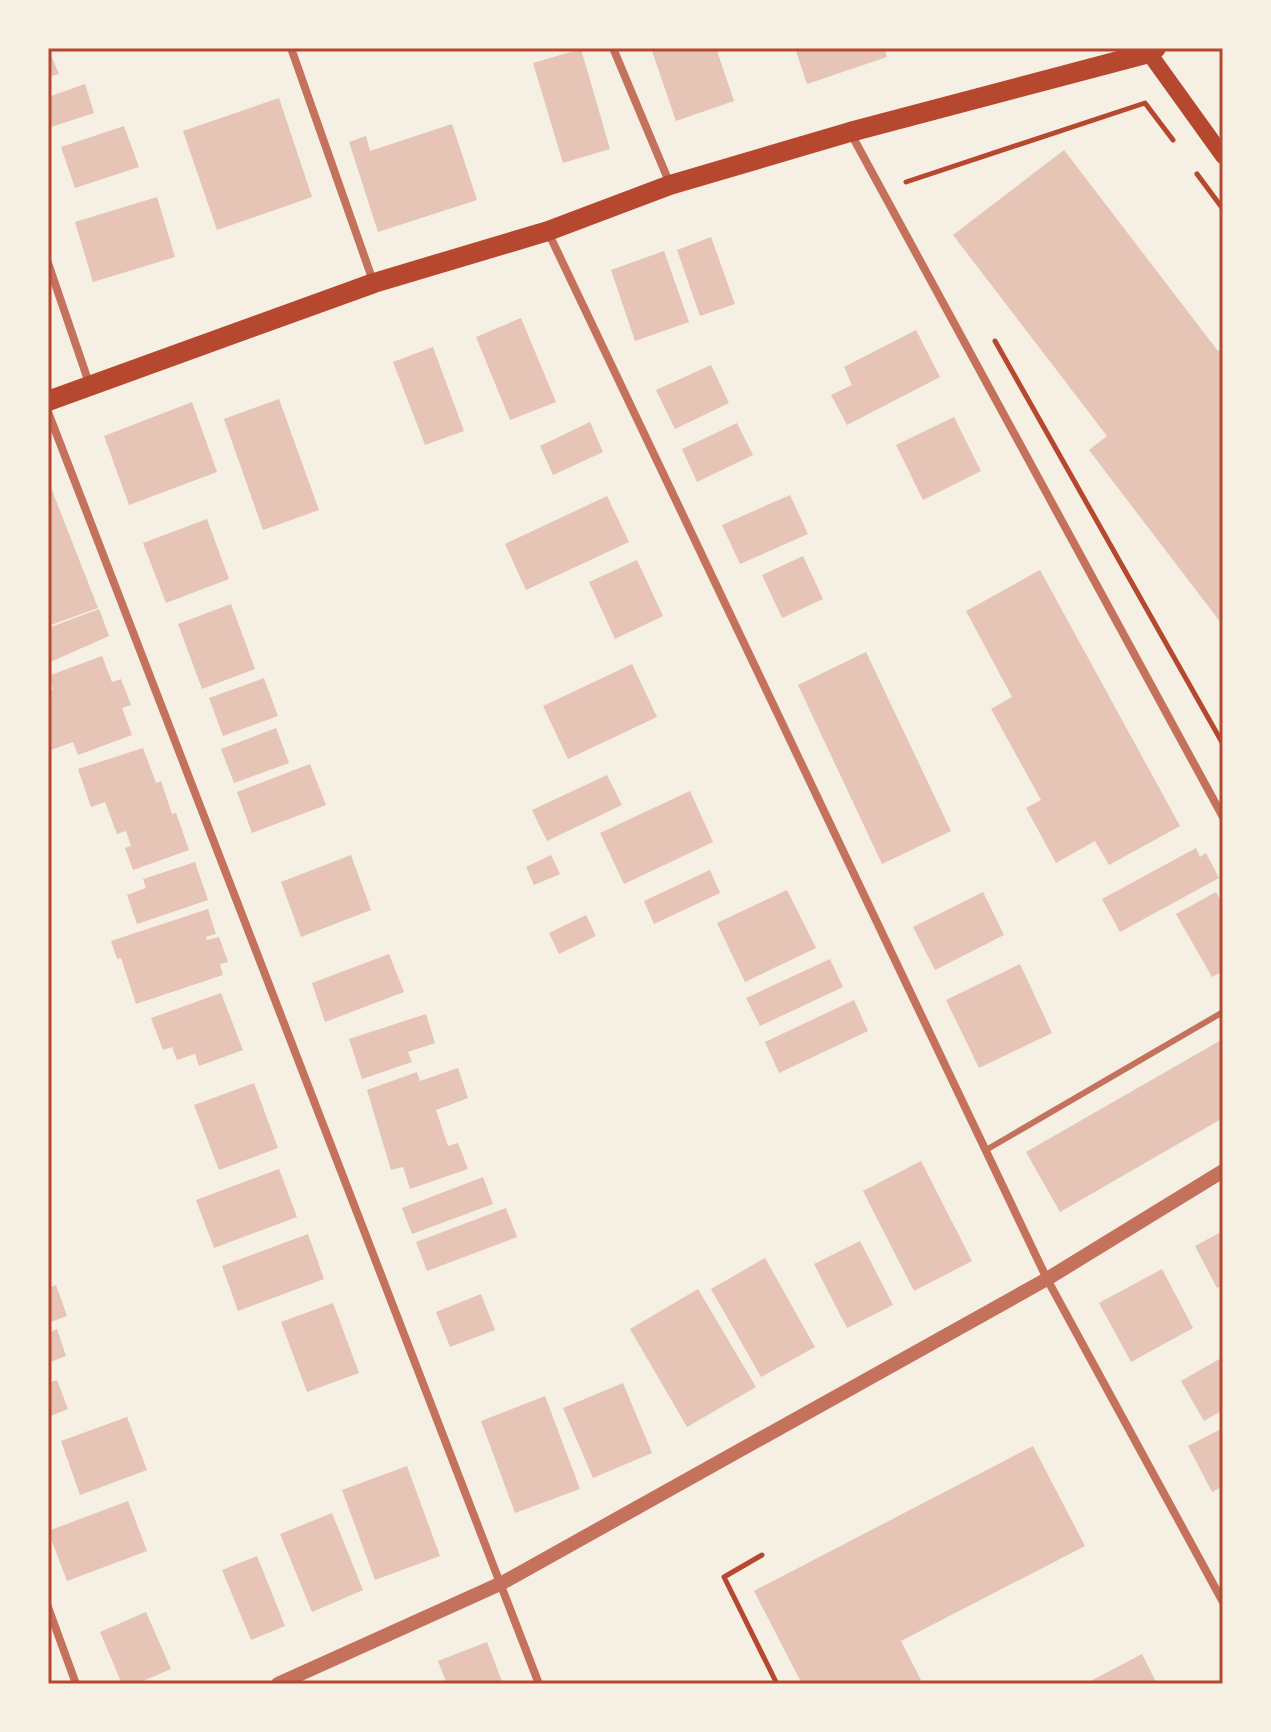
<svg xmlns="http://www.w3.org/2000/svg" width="1271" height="1732" viewBox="0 0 1271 1732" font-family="'Exo 2',sans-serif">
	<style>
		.building { fill: #e6c5b7 }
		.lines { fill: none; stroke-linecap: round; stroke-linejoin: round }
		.path { stroke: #b5482f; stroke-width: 5 }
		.service { stroke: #c5725c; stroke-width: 6 }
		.minor { stroke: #c5725c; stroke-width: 8 }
		.tertiary { stroke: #c5725c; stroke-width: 14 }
		.secondary { stroke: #b5482f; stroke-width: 16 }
		.primary { stroke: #b5482f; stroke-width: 20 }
		.neatline { fill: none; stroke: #b5482f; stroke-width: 3 }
	</style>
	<rect width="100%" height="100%" fill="#f6efe4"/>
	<g class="building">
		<polygon points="48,48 59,74 48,77"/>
		<polygon points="660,48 716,48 734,101 676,121 652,51"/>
		<polygon points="795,48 884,48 887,57 807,84"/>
		<polygon points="581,49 610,149 563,163 533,63"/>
		<polygon points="85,84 94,113 48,128 48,97"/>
		<polygon points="279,98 312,197 217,230 183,131"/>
		<polygon points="452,124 477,200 378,232 349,142 366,136 370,151"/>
		<polygon points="124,126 139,167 75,188 61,147"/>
		<polygon points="1064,150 1218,351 1223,347 1221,623 1089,450 1107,436 953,235"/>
		<polygon points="157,197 175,257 93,282 75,222"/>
		<polygon points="711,237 735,304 700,316 677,250"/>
		<polygon points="664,251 689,322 635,341 611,270"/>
		<polygon points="521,318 556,402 510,420 476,337"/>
		<polygon points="916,330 940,377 847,425 831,395 852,385 844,367"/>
		<polygon points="433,347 464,431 425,445 393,362"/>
		<polygon points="711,365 729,403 675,429 656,390"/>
		<polygon points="279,399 319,510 263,530 224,419"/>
		<polygon points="192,402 217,472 129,505 104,436"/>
		<polygon points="954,417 981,471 923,500 896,445"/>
		<polygon points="590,422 603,452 553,475 540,446"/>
		<polygon points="737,423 753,455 697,482 682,449"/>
		<polygon points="48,480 98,608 48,626"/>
		<polygon points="790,495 808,534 740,564 722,525"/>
		<polygon points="607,496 629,542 526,590 505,544"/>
		<polygon points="207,519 229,579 166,603 143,543"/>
		<polygon points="803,556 823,599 782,618 762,575"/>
		<polygon points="637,560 663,616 615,639 589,582"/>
		<polygon points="1040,570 1180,826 1109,865 1095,841 1056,863 1026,808 1041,800 991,709 1012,697 966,611"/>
		<polygon points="231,604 255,669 202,689 178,624"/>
		<polygon points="99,609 109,636 48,663 48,628"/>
		<polygon points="866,652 951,831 882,864 798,685"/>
		<polygon points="102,656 112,682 121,679 131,705 122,708 132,735 78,755 73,742 51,750 48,691 53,689 48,676"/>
		<polygon points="632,664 657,717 568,759 543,706"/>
		<polygon points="264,678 278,716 223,736 209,698"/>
		<polygon points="276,728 289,763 234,783 221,749"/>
		<polygon points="143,748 156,783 161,781 172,814 176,813 189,850 133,870 125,848 131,846 126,831 117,834 105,802 91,807 78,769"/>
		<polygon points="310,764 326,805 252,833 237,792"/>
		<polygon points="607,775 622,805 547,841 532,810"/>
		<polygon points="690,791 713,842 624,884 600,833"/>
		<polygon points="1196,848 1200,857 1206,853 1219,878 1120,932 1102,899"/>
		<polygon points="351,855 371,910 301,937 281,882"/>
		<polygon points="551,855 560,874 534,885 526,867"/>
		<polygon points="195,862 208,900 137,924 127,895 146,888 143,879"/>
		<polygon points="710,870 720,893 654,924 644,901"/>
		<polygon points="787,890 816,948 745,982 717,923"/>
		<polygon points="983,892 1004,935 935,970 913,927"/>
		<polygon points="1216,892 1223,905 1223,971 1212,977 1176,914"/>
		<polygon points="208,909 216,934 206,937 207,940 219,937 228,962 220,964 223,975 136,1004 121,958 117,959 111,941"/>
		<polygon points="586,915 596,936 559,954 549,933"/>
		<polygon points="389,954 404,992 325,1022 312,983"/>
		<polygon points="830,959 843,987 760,1026 746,998"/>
		<polygon points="1020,964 1052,1033 979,1068 946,1000"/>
		<polygon points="221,993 243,1050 199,1066 195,1054 177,1060 172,1047 163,1050 151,1018"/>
		<polygon points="854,1000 868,1031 779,1073 765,1042"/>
		<polygon points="426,1014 435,1043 408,1052 412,1062 362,1079 349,1039"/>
		<polygon points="1223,1039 1223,1118 1060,1212 1026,1152"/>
		<polygon points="458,1068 468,1098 436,1110 448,1146 458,1143 468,1169 410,1189 403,1167 391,1170 367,1090 417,1072 420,1081"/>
		<polygon points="254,1083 278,1148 219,1170 194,1105"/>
		<polygon points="921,1161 972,1261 914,1291 863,1191"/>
		<polygon points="279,1169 297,1217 214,1248 196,1200"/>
		<polygon points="483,1177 493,1204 412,1234 402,1208"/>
		<polygon points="506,1208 517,1237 427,1271 416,1242"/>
		<polygon points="1223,1231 1223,1285 1217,1288 1195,1246"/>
		<polygon points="308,1234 324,1279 238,1311 222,1266"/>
		<polygon points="860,1241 893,1305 847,1328 814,1264"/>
		<polygon points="765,1258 815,1347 761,1377 711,1289"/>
		<polygon points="1162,1269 1193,1328 1131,1362 1099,1303"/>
		<polygon points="56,1285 67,1316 48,1323 48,1288"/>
		<polygon points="698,1289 756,1387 687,1427 630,1329"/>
		<polygon points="481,1294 495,1330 450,1347 436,1312"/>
		<polygon points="333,1303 359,1373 307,1392 281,1322"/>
		<polygon points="57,1329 66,1356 48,1363 48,1333"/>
		<polygon points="1223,1357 1223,1410 1204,1421 1181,1381"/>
		<polygon points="57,1380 68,1409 48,1417 48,1383"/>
		<polygon points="623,1383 652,1453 593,1478 563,1408"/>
		<polygon points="545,1396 580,1489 515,1513 481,1421"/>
		<polygon points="127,1417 147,1470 80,1495 61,1441"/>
		<polygon points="1223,1428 1223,1486 1212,1492 1188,1446"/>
		<polygon points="1033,1446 1085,1546 901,1641 923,1684 802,1684 754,1591"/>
		<polygon points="407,1466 440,1556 375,1580 342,1490"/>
		<polygon points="128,1501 147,1551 67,1581 48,1531"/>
		<polygon points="332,1513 363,1590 312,1612 280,1534"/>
		<polygon points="257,1556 285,1626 251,1640 222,1570"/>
		<polygon points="146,1612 171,1669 136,1684 122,1684 100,1632"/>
		<polygon points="487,1642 503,1684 447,1684 438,1661"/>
		<polygon points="1142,1654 1157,1684 1085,1684"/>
	</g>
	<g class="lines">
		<g class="path">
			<polyline points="1197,174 1223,209"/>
			<polyline points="906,182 1145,103 1173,140"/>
			<polyline points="995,341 1223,744"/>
			<polyline points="762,1555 724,1577 777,1684"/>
		</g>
		<polyline class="service" points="986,1150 1223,1012"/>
		<g class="minor">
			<polyline points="291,48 373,281"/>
			<polyline points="613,48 670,184"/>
			<polyline points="850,132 1223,817"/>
			<polyline points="548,232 1047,1279 1223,1602"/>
			<polyline points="48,263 90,386"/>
			<polyline points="48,412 539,1684"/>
			<polyline points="48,1607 76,1684"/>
		</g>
		<polyline class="tertiary" points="278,1684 502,1583 1047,1279 1223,1171"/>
		<polyline class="secondary" points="1149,53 1223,156"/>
		<polyline class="primary" points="48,401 374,283 548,231 670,185 850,132 1149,53 1156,48"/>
	</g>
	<rect width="1271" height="1732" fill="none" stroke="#f6efe4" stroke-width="100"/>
	<rect x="50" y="50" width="1171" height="1632" class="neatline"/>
</svg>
